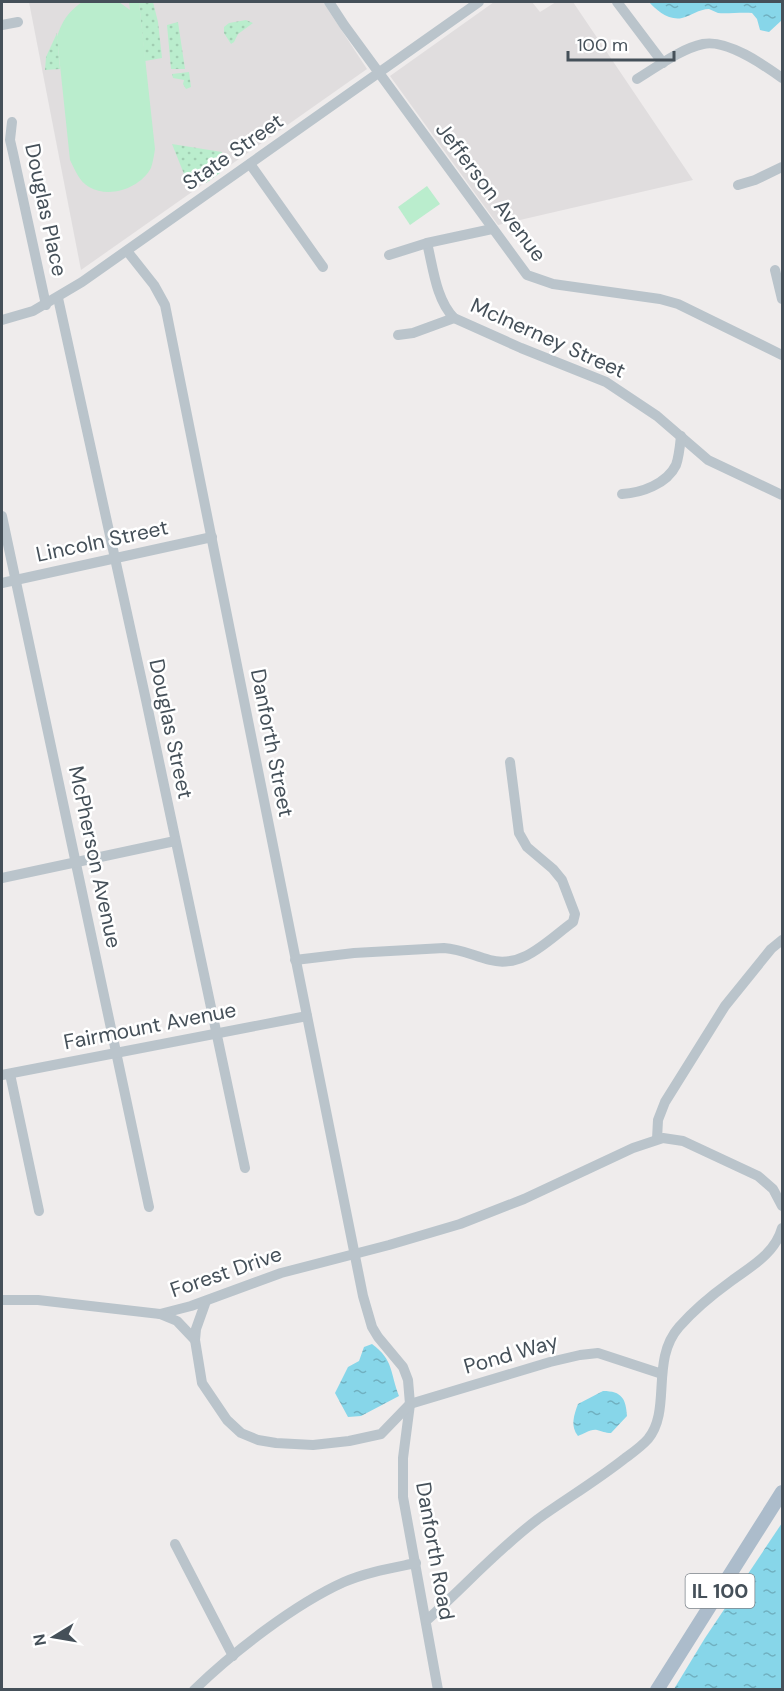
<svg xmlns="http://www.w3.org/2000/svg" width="784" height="1691" viewBox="0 0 784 1691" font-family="'DM Sans',sans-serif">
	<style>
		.education { fill: #e0ddde }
		.grass { fill: url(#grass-dots) }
		.pitch { fill: #baedcd }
		.water { fill: url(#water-ripples) }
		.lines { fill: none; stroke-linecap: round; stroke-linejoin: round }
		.minor { stroke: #bac4cb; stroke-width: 10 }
		.major { stroke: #acbccb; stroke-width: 14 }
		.labels { text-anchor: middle; stroke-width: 5; stroke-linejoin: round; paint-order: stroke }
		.shield { fill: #fff; stroke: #7d848b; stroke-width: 1.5 }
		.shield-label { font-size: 20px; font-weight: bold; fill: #455059 }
		.street-label { font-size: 21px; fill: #455059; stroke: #fff }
	</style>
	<defs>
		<pattern id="grass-dots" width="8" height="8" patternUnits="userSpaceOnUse" patternTransform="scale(1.5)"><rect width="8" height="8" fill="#baedcd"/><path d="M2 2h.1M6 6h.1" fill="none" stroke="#a1cdb2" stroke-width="1.8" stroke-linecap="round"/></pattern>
		<pattern id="water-ripples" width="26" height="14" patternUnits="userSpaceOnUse" patternTransform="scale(1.5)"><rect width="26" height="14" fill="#87d6e9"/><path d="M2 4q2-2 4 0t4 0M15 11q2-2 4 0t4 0" fill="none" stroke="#70b0c0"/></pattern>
	</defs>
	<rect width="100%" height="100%" fill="#efecec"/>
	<g class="education">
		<polygon points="29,2 323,2 367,69 81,270"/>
		<polygon points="494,2 532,2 540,12 556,2 573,2 693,180 498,225 390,76"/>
	</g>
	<g class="grass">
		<polygon points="139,2 153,2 158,22 162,58 145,61"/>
		<polygon points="246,20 253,23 238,34 234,42 231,44 224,33 224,27 229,23"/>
		<polygon points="178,22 185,69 171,69 167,25"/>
		<polygon points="57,33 60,69 45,70 46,57"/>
		<polygon points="189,72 191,87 186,89 183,84 184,80 173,78 172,74"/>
		<polygon points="172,144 222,152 220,173 206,183 203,180 201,183 198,179 193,182 184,174"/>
	</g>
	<g class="pitch">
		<path d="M82,2H119L130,10L129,2H139L155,149C154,155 153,162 151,168C140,188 110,199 89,187C79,181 75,170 70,160L57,37C62,21 68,12 82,2Z"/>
		<polygon points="427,186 440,204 410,225 398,207"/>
	</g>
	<g class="water">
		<path d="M649,2H782V20L769,32L760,30L757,19L752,13C742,12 726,14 718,13C715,12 712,10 709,9C699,9 691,16 682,18C669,21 656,10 649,2Z"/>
		<path d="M372,1344C394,1360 390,1373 399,1396L361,1416L348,1417L335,1393L348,1367L359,1361L364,1347Z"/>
		<path d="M603,1391C622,1391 626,1399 627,1416L611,1433C605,1433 602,1431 597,1430C590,1429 584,1434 578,1436C570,1426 574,1415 578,1404Z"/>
		<polygon points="782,1523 782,1689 674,1689 705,1638"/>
	</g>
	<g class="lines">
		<g class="minor">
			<polyline points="329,2 344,25 527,275 553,284 660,299 678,304 782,355"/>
			<polyline points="617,2 663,63"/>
			<polyline points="2,25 18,22"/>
			<path d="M637,79C657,67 680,49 703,44C727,39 764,65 782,78"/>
			<polyline points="12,122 10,140 13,153 46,305"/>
			<polyline points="250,164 323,267"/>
			<polyline points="738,185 755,180 782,167"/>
			<path d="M427,243C433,267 436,300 454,318L521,348L606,382L657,416L708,460L782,495"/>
			<polyline points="127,251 154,285 165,305 363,1296 372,1327 378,1337 403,1367 408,1380 410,1404 403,1458 403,1497 438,1690"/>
			<polyline points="389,255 427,243 492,229"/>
			<polyline points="775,270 782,299"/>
			<polyline points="58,298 146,700 245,1168"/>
			<polyline points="2,320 33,311 82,282 479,2"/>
			<polyline points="398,335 413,333 454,318"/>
			<path d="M622,494C641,493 667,484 676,465C679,457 680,446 681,436"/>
			<polyline points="2,516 149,1207"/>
			<polyline points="2,583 212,537"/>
			<polyline points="2,878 175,841"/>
			<path d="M295,960L354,953L444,948C461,949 474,956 490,960C523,969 548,940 573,922L575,914L562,880L553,869L527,847L519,833L510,762"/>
			<polyline points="10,1074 39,1211"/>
			<polyline points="2,1075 307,1016"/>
			<polyline points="657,1139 658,1120 665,1102 725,1006 771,949 782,940"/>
			<polyline points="2,1300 38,1300 160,1314 191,1306 281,1273 389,1245 460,1224 524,1199 633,1148 663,1138 683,1141 758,1176 773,1189 782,1206"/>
			<polyline points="206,1301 196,1329 195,1340 202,1383 227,1420 241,1433 258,1440 276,1443 313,1445 349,1441 381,1434 410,1404 550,1362 580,1355 598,1353 662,1374"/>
			<polyline points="160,1314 177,1321 195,1340"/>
			<polyline points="175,1544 233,1656"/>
			<path d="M427,1620C464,1587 498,1549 538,1519C566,1499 596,1481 624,1459C632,1453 641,1447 648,1439C672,1410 650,1360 679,1327C693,1311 712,1295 730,1282C750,1267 775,1254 782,1228"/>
			<path d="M194,1690C233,1652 295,1604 344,1582C367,1572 392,1568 416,1563"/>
		</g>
		<polyline class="major" points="657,1690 782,1492"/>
	</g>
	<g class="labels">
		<rect class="shield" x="685.5" y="1574" width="69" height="34" rx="4.5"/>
		<g class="shield-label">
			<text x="720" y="1598">IL 100</text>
		</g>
		<g class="street-label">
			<text transform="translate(233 152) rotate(-35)" y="7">State Street</text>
			<text transform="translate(491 192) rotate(53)" y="7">Jefferson Avenue</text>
			<text transform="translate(46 210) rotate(78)" y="7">Douglas Place</text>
			<text transform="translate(548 338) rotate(24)" y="7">McInerney Street</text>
			<text transform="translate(102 541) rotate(-12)" y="7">Lincoln Street</text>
			<text transform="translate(171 729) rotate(78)" y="7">Douglas Street</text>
			<text transform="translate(272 743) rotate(79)" y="7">Danforth Street</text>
			<text transform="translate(95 857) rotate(78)" y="7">McPherson Avenue</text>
			<text transform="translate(150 1026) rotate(-11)" y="7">Fairmount Avenue</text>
			<text transform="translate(226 1272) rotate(-19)" y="7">Forest Drive</text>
			<text transform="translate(511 1354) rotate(-16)" y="7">Pond Way</text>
			<text transform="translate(435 1551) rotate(80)" y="7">Danforth Road</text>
		</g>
	</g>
	<rect width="784" height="1691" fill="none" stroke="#455059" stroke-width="6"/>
	<g transform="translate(54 1637) rotate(259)" stroke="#ffffff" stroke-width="4.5" paint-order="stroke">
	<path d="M0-4.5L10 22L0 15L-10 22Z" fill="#455059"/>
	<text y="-9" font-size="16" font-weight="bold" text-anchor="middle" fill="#455059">N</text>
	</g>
	<path d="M568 51v9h106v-9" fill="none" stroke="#455059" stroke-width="3"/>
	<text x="577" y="51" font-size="18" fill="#455059" stroke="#ffffff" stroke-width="4.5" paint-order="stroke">100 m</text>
</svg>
